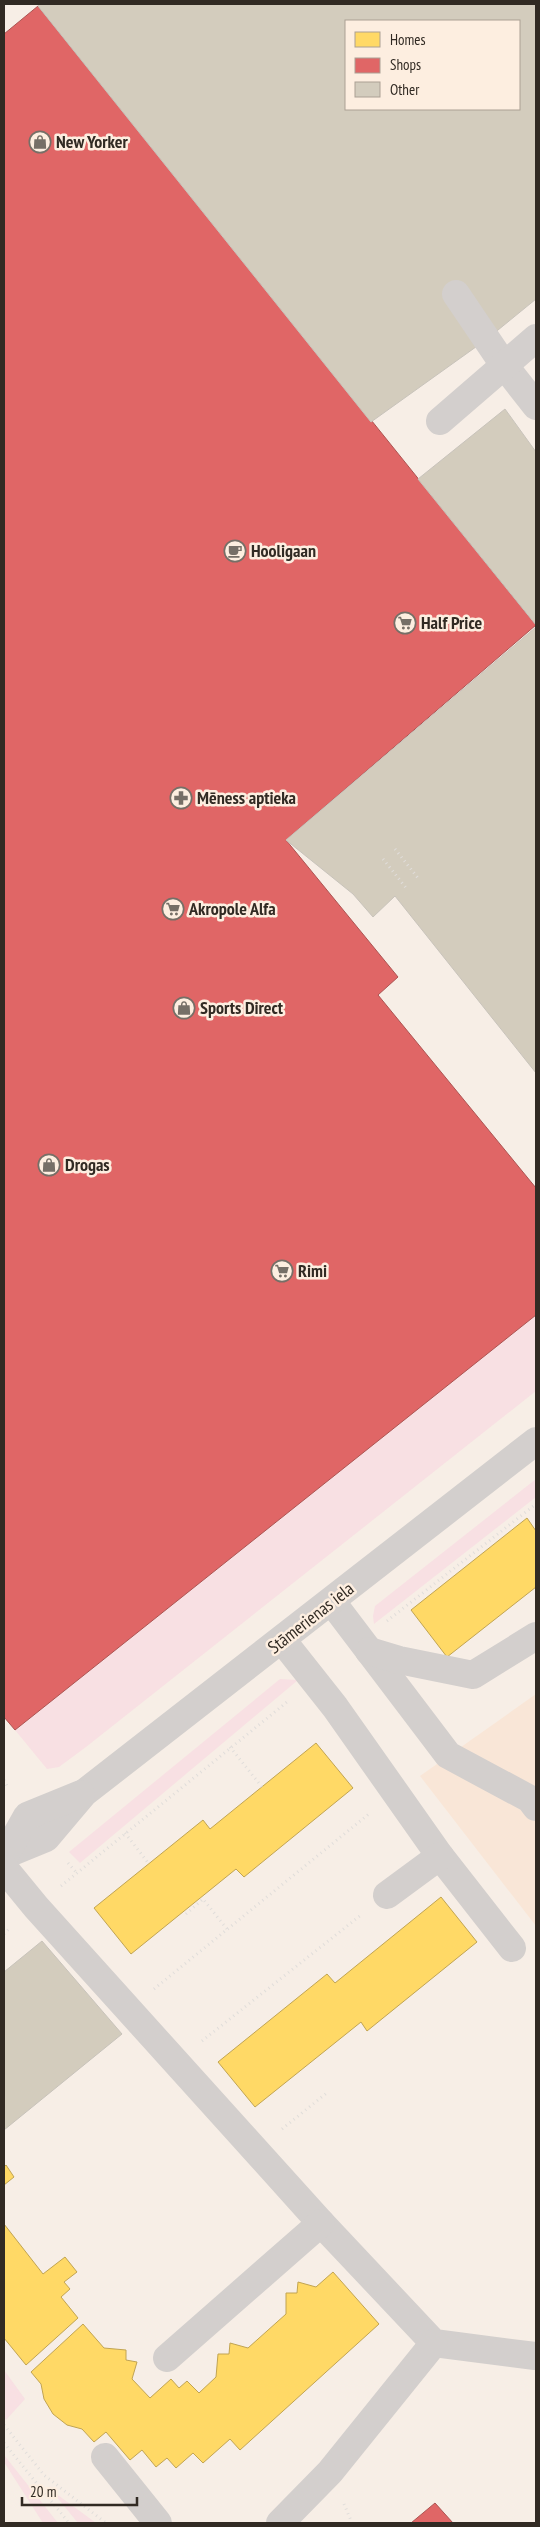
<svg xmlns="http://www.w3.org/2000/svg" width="540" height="2527" viewBox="0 0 540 2527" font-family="'PT Sans Narrow',sans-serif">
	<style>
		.built { fill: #f9e6d7 }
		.green { fill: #f8e0e3 }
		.homes { fill: #ffd966; stroke: #c1a452 }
		.shops { fill: #e06666; stroke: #ac5452 }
		.building { fill: #d3ccbd; stroke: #c8c3bb; fill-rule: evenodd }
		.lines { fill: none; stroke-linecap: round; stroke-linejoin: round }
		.path { stroke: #e0ddda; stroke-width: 3; stroke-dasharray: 1 4; stroke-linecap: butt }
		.minor { stroke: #d3cfcd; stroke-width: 28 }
		.labels { text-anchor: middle; stroke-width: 5; stroke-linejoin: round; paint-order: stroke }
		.poi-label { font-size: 18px; font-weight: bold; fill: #312a23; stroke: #fdeee0; text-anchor: start }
		.street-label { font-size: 18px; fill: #312a23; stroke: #fdeee0 }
	</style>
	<rect width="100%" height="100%" fill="#f7eee6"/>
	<polygon class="built" points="536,1694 536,1926 420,1776"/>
	<g class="green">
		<polygon points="536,1315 536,1391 86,1747 59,1767 47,1769 15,1730"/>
		<polygon points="536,1479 536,1497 374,1624 373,1616 375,1606"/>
		<polygon points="280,1679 298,1680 80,1863 69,1852"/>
		<polygon points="4,2370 25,2399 6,2420 4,2417"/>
		<polygon points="4,2455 58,2523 43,2523 4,2462"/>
		<polygon points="51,2490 96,2523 78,2523"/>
	</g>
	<g class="homes">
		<polygon points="527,1518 536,1531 536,1587 447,1657 411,1610"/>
		<polygon points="316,1743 353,1788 244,1877 236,1869 131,1954 94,1908 203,1820 210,1829"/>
		<polygon points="441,1897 477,1942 367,2031 361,2022 255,2107 218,2062 327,1974 335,1983"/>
		<polygon points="6,2165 14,2177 4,2185 4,2167"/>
		<polygon points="4,2224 43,2274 65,2257 77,2272 64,2282 70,2289 61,2297 78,2318 26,2365 4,2338"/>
		<polygon points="333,2272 379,2324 240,2450 230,2439 203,2463 193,2453 176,2468 167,2458 156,2467 142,2450 130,2460 106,2432 94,2442 82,2429 67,2425 53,2414 44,2399 41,2384 31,2372 83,2324 104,2348 126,2350 126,2360 137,2362 132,2379 150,2398 171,2379 179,2388 187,2381 199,2393 216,2377 218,2354 229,2354 230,2343 248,2348 286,2314 286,2293 297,2293 298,2282 316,2287"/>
	</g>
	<g class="shops">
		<polygon points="38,6 536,625 286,840 398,977 378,995 536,1188 536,1315 15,1730 4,1717 4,34"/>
		<polygon points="435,2503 453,2523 411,2523"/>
	</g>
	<g class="building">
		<path d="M40,4H536V299L487,339L371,422L38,6ZM346,21H519V109H346Z"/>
		<polygon points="505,409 536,452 536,625 418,479"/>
		<polygon points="536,627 536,1073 395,896 373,917 353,894 286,840"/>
		<polygon points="42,1941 122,2034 4,2130 4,1972"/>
	</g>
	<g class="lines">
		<g class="path">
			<polyline points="395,849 418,878"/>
			<polyline points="383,859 407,889"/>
			<polyline points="387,1621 536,1504"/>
			<polyline points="230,1747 262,1787"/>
			<polyline points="4,1780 8,1788"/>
			<polyline points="125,1833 149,1864"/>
			<polyline points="68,1863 76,1872"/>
			<polyline points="61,1886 287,1702"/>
			<polyline points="186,1914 203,1899 227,1929"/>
			<polyline points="4,1934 10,1928"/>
			<polyline points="154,1989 370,1813"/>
			<polyline points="202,2041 361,1915"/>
			<polyline points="282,2129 328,2092"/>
			<polyline points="4,2425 44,2475 106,2523"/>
			<polyline points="4,2443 69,2523"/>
			<polyline points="344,2504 352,2523"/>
		</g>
		<g class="minor">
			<polyline points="456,294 504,365 536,406"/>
			<polyline points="440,421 536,338"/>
			<polyline points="332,1602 448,1755 530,1799 536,1807"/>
			<polyline points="282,1640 335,1707 440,1856 512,1948"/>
			<polyline points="369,1651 399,1660 473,1675 536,1636"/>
			<polyline points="7,1854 46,1838 84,1793 536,1441"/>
			<polyline points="4,1857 27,1816 81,1794"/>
			<polyline points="4,1868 36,1907 321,2223 434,2343 535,2356"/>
			<polyline points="387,1895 440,1856"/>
			<polyline points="167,2358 321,2223"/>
			<polyline points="105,2457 158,2523"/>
			<polyline points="280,2523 330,2472 434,2343"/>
		</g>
	</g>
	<defs>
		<g id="shop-ring" transform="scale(1.125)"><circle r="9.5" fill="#fdeee0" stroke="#766f67" stroke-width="1.5"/><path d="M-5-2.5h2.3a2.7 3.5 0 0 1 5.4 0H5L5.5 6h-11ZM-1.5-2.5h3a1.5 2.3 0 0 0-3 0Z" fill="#766f67"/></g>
		<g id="cafe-ring" transform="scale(1.125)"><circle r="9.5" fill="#fdeee0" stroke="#766f67" stroke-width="1.5"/><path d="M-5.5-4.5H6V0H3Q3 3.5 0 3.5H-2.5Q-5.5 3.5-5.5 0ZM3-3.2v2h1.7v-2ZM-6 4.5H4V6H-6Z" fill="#766f67"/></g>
		<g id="supermarket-ring" transform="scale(1.125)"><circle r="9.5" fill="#fdeee0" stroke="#766f67" stroke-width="1.5"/><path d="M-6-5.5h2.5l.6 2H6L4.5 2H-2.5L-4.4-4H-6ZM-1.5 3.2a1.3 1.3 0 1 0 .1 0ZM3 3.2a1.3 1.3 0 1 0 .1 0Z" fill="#766f67"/></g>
		<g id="pharmacy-ring" transform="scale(1.125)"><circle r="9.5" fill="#fdeee0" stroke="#766f67" stroke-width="1.5"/><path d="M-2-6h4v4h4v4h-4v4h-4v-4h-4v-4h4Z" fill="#766f67"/></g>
	</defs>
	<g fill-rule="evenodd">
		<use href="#shop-ring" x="40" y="142"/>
		<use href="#cafe-ring" x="235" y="551"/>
		<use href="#supermarket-ring" x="405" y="623"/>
		<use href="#pharmacy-ring" x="181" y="798"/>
		<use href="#supermarket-ring" x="173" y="909"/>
		<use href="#shop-ring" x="184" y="1008"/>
		<use href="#shop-ring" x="49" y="1165"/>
		<use href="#supermarket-ring" x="282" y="1271"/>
	</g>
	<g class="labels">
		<g class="poi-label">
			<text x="56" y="148">New Yorker</text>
			<text x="251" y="557">Hooligaan</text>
			<text x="421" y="629">Half Price</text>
			<text x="197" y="804">Mēness aptieka</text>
			<text x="189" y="915">Akropole Alfa</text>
			<text x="200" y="1014">Sports Direct</text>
			<text x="65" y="1171">Drogas</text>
			<text x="298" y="1277">Rimi</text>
		</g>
		<g class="street-label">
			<text transform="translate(311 1618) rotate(-38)" y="6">Stāmerienas iela</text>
		</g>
	</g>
	<rect width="540" height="2527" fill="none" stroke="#312a23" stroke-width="10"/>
	<rect x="345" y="20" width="175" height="90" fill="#fdeee0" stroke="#aba094"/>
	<rect x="355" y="32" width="25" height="15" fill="#ffd966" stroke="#aba094"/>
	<text x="390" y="45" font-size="15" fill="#312a23">Homes</text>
	<rect x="355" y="58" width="25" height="15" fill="#e06666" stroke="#aba094"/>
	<text x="390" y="70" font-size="15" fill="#312a23">Shops</text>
	<rect x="355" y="82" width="25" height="15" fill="#d3ccbd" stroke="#aba094"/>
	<text x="390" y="95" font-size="15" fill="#312a23">Other</text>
	<path d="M22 2497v8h115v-8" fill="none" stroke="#312a23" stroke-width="2.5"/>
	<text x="30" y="2497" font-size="15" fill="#312a23" stroke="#fdeee0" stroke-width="4" paint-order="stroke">20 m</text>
</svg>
